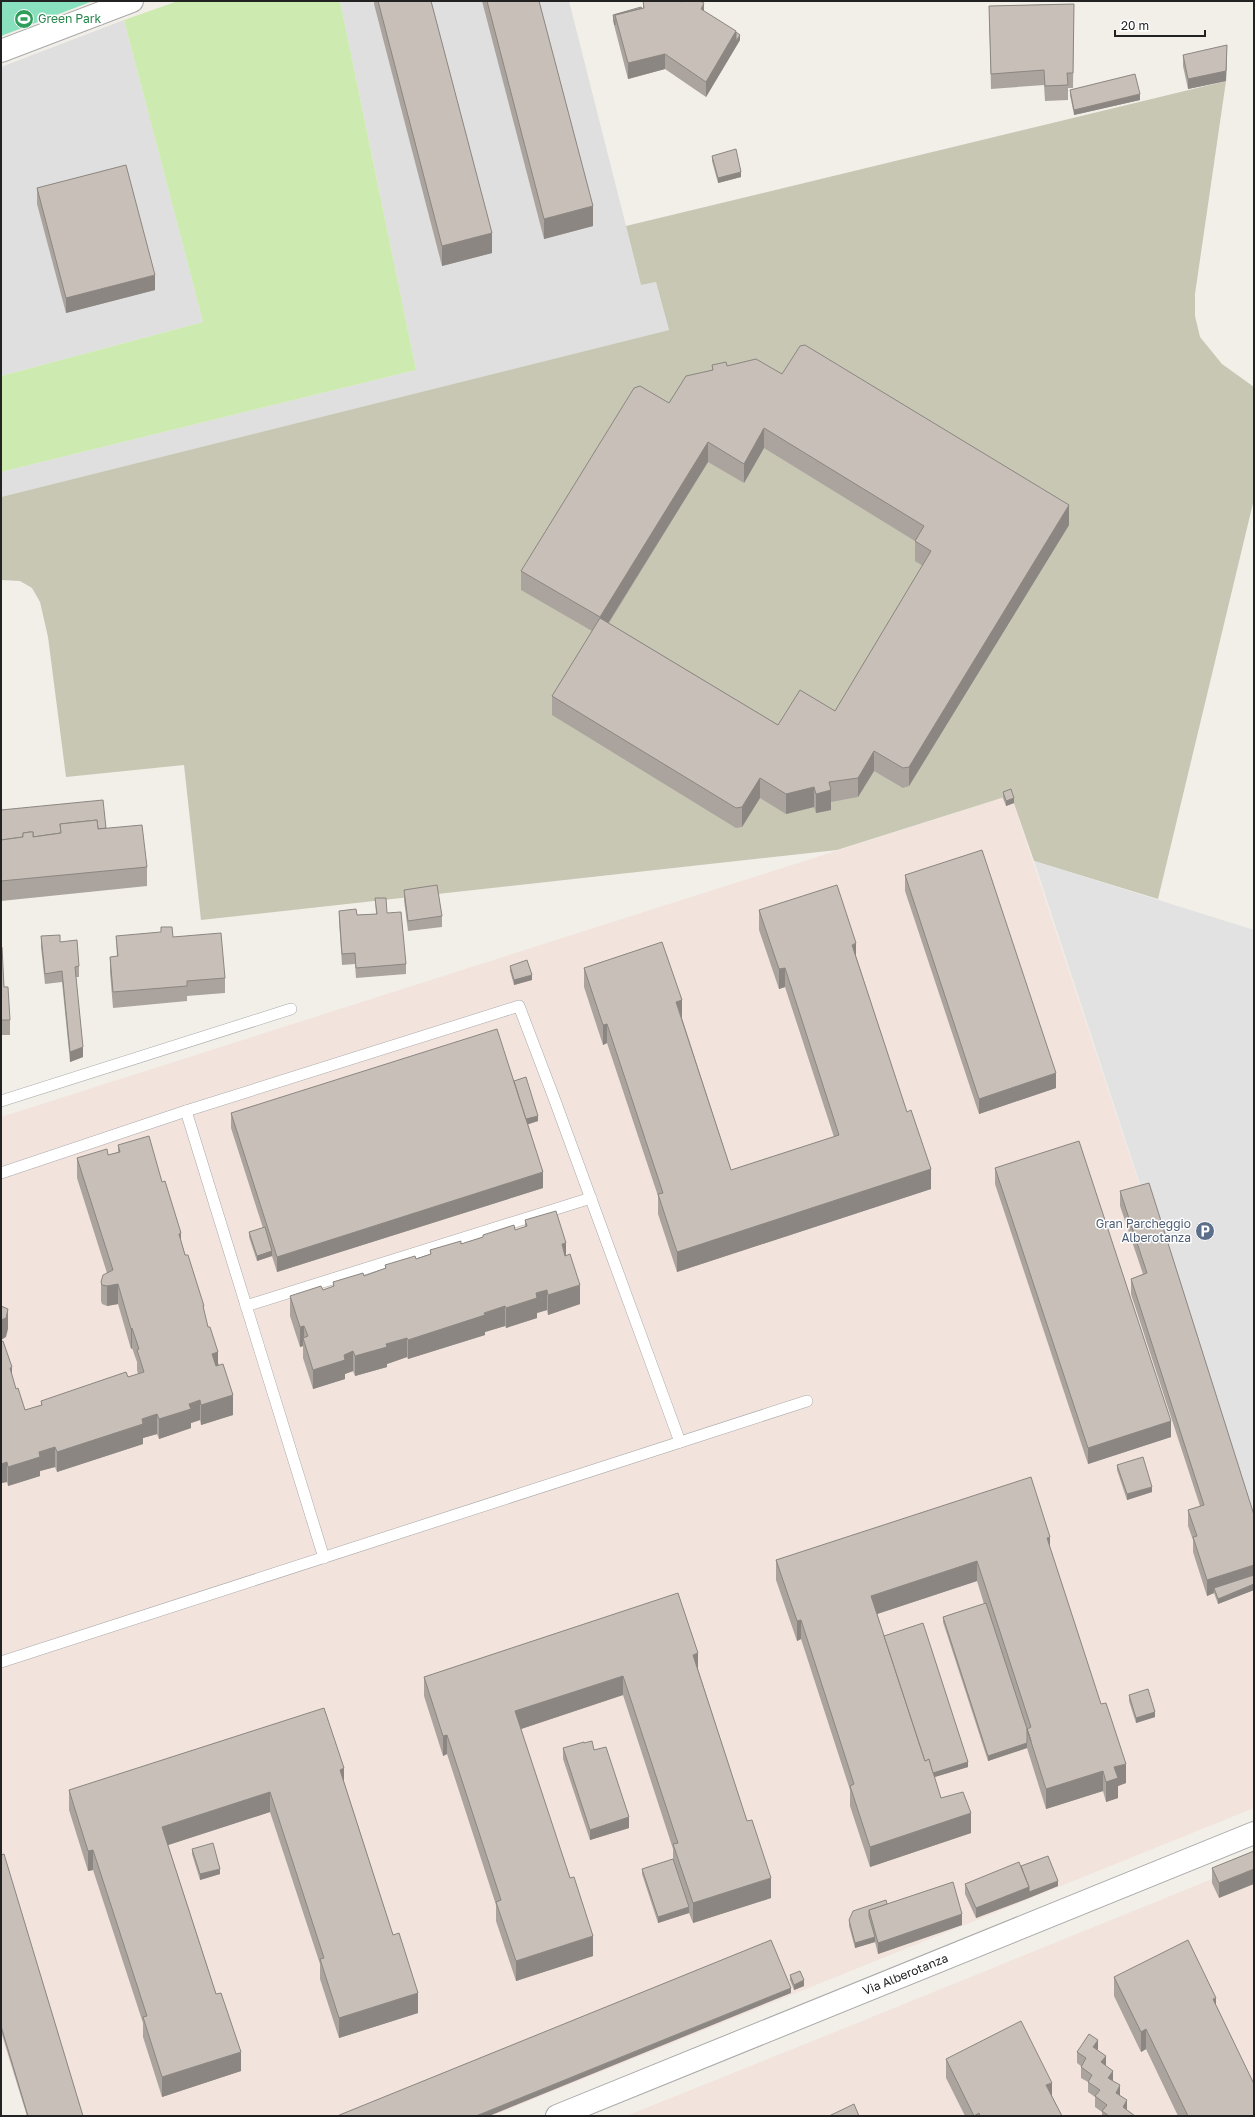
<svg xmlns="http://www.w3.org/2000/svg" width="1255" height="2117" viewBox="0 0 1255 2117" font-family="'Golos Text',sans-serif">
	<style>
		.residential { fill: #e0dfdf }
		.military { fill: #f3e3dd }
		.construction { fill: #c7c7b4 }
		.grass { fill: #cdebb0 }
		.pitch { fill: #88e0be }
		.parking { fill: #e2e2e2 }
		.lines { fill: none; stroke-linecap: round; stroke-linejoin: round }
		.service-casing { stroke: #a9a9a9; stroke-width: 12 }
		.minor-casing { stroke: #a9a9a9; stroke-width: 24 }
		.service { stroke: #fff; stroke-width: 11 }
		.minor { stroke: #fff; stroke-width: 22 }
		.wall { fill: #aba49e; fill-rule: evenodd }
		.shaded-wall { fill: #8b8681 }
		.building { fill: #c7bfb8; stroke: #8b8681 }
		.labels { text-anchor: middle; stroke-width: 3; stroke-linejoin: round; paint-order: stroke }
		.leisure-label { font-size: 12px; fill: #27864d; stroke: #fff; text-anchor: start }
		.service-label { font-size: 12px; fill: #4e5e75; stroke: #fff; text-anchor: end }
		.street-label { font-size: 12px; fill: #222; stroke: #fff }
	</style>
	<rect width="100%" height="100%" fill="#f2efe9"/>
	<g class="residential">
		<polygon points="340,1 569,1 641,285 656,282 669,330 1,497 1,472 416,370"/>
		<polygon points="124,20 203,322 1,376 1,67"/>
	</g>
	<g class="military">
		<polygon points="1011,795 1254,1532 1254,1808 492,2116 27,2116 1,2036 1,1117"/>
		<polygon points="1254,1862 1254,2116 626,2116 815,2040"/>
	</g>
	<polygon class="construction" points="1226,81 1195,294 1195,316 1200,337 1222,364 1254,387 1254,499 1158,899 1034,861 1011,795 837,850 201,920 184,765 66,777 48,637 40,602 32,588 20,581 1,580 1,497 669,330 656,282 641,285 626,226"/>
	<polygon class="grass" points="178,1 340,1 416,370 1,472 1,376 203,322 124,20"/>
	<polygon class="pitch" points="1,1 93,1 1,36"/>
	<polygon class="parking" points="1034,861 1254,930 1254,1532"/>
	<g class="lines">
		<g class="service-casing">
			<g id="service">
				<polyline points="1,1101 291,1009"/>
				<polyline points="186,1111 324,1558"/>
				<polyline points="1,1173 186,1111 519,1006 554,1098 680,1442"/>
				<polyline points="246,1306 591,1198"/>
				<polyline points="1,1662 807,1401"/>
			</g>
		</g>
		<g class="minor-casing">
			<g id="minor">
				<polyline points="1,51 132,1"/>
				<path id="s1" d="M557,2116L1254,1833"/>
			</g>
		</g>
		<use href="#service" class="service"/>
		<use href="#minor" class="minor"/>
	</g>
	<g class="wall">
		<polygon points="374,1 431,1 492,253 442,266 374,4"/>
		<polygon points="482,1 539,1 593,226 544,239"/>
		<polygon points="643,1 704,11 736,32 740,40 706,97 665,69 628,79 613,21 613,15 643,8"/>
		<polygon points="1074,4 1073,88 1068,88 1068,100 1045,101 1044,85 991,89 989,6"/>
		<polygon points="1183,55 1227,55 1226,81 1188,89 1183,66"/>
		<polygon points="1070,90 1140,100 1074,115 1070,95"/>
		<polygon points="712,156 741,177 718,183 712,161"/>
		<polygon points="37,188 155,290 66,313 37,204"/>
		<path d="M712,365L727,366L782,374L1069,525L909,786L903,788L874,771L858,797L831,802V810L816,813L814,807L786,814L760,798L742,827L736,828L552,715V696L592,631L521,590V571L669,403L712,371ZM764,448L915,541V561L923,566L835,711L778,725L609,623L708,462L744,483Z"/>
		<polygon points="1003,792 1014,803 1006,806 1003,798"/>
		<polygon points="1,810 106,828 147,867 147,886 1,901"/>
		<polygon points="905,875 1056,1088 979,1114 905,891"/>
		<polygon points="404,890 442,916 442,927 408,931 404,900"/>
		<polygon points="375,898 387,913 406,964 406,974 356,978 355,964 342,965 339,921 339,911 357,915 376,914"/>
		<polygon points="759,910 856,956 931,1189 677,1272 658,1214 658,1196 607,1043 603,1045 584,987 584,968 682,1018 731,1170 834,1137 785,987 779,989 759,930"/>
		<polygon points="41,936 60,942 79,966 79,977 76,977 83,1057 70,1062 62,982 45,984 41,947"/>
		<polygon points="116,936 173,937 225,978 225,993 187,996 187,1001 113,1008 110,972 110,957 117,957"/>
		<polygon points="1,948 4,987 10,1020 10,1035 1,1035"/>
		<polygon points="510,966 532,980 514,985 510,971"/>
		<polygon points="514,1081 538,1121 528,1124 543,1188 277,1272 272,1256 257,1261 249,1237 249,1232 263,1228 231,1128 231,1113"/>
		<polygon points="118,1145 162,1182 204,1313 233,1415 201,1425 200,1420 191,1423 191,1428 159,1439 157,1434 143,1438 143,1444 57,1472 55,1467 40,1471 40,1476 8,1486 7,1482 1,1483 12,1376 16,1389 25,1410 41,1405 41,1401 138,1374 137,1370 137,1362 132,1348 131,1349 118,1304 107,1306 102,1304 101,1301 101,1282 107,1273 77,1178 77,1158 108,1155 118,1152"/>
		<polygon points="995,1168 1171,1437 1088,1464 995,1184"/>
		<polygon points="1120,1191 1254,1515 1254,1590 1218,1604 1214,1593 1207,1596 1193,1552 1193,1540 1188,1526 1188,1510 1200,1506 1131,1294 1131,1279 1143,1274 1120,1206"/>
		<polygon points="525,1220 566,1255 580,1304 548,1315 547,1310 537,1313 537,1318 506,1328 505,1326 485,1332 485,1335 408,1359 407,1357 387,1364 387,1367 355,1376 353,1371 345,1374 345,1379 313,1389 303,1358 303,1346 300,1347 290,1316 290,1296 323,1290 333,1287 333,1282 364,1276 385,1269 385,1265 416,1259 430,1254 430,1250 461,1244 483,1237 483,1235 515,1230 525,1227"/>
		<polygon points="1117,1465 1152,1492 1127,1500 1117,1470"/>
		<polygon points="1050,1549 1126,1783 1118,1786 1118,1798 1106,1802 1103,1791 1046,1809 1027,1748 988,1761 943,1622 943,1617 984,1604 977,1581 877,1614 884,1636 968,1767 934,1777 941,1798 971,1833 870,1867 850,1806 850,1790 801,1639 797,1641 776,1580 776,1560"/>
		<polygon points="698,1669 771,1898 693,1923 689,1913 658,1923 642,1874 642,1869 673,1859 673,1849 623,1695 521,1729 593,1956 516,1981 496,1921 496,1905 447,1754 443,1756 424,1696 424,1677"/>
		<polygon points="1129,1695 1155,1717 1136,1723 1129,1701"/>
		<polygon points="584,1743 594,1750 629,1828 590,1840 563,1759 563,1748"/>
		<polygon points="344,1782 418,2013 339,2038 320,1979 320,1964 270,1812 168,1845 241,2071 162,2097 143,2037 143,2023 93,1870 88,1871 69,1810 69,1790"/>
		<polygon points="192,1849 220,1874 200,1880 192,1854"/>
		<polygon points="1254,1851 1219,1898 1212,1883 1212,1868"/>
		<polygon points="1,1855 83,2116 27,2116 1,2031"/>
		<polygon points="1021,1866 1058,1886 976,1918 965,1894 965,1884"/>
		<polygon points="887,1904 962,1925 878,1954 875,1942 855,1948 849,1926 849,1920"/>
		<polygon points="790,1975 804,1986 794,1990 790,1980"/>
		<polygon points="1114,1977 1216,2006 1254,2116 1178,2116 1146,2049 1141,2052 1114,1996"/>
		<polygon points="1098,2050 1127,2110 1135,2116 1102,2116 1102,2112 1095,2107 1095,2097 1088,2092 1088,2082 1081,2078 1081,2066 1077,2063 1077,2052"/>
		<polygon points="946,2059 1052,2096 1062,2116 965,2116 946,2078"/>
	</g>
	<g class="shaded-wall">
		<polygon points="704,3 704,19 701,9"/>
		<polygon points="736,31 736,41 740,35 740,40 706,97 706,82"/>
		<polygon points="1227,45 1226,81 1188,89 1188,79"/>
		<polygon points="665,54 665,69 628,79 628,63"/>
		<polygon points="1140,94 1140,100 1074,115 1074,110"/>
		<polygon points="741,172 741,177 718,183 718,178"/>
		<polygon points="593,206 593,226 544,239 544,219"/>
		<polygon points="492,233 492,253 442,266 442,246"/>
		<polygon points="155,275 155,290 66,313 66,298"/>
		<polygon points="764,428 764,448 744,483 744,464"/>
		<polygon points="708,442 708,462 600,636 600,617"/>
		<polygon points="1069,505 1069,525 909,786 909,767"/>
		<polygon points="874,751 874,771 858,797 858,778"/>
		<polygon points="760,778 760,798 742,827 742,807"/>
		<polygon points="814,787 814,807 786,814 786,794"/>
		<polygon points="831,790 831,810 816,813 816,794"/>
		<polygon points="1014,798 1014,803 1006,806 1006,801"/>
		<polygon points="856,943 856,963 852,945"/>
		<polygon points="785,968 785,987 779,989 779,969"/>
		<polygon points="532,975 532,980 514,985 514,980"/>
		<polygon points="682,1000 682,1020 676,1002"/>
		<polygon points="607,1024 607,1043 603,1045 603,1025"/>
		<polygon points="83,1047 83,1057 70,1062 70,1052"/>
		<polygon points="1056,1073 1056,1088 979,1114 979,1099"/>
		<polygon points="538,1116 538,1121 523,1126 523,1120"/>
		<polygon points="931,1169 931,1189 677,1272 677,1252"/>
		<polygon points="543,1172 543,1188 277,1272 277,1257"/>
		<polygon points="181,1233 181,1253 179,1234"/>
		<polygon points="566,1243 566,1262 562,1244"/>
		<polygon points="272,1251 272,1256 257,1261 257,1256"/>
		<polygon points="118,1284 118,1304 107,1306 107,1286"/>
		<polygon points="580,1285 580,1304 548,1315 548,1295"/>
		<polygon points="547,1290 547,1310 537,1313 537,1318 506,1328 506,1308 536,1293"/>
		<polygon points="505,1306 505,1326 485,1332 485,1335 408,1359 408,1340"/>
		<polygon points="8,1309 8,1329 6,1337 1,1340 1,1320"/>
		<polygon points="304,1326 304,1342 303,1338 303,1346 300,1347 300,1327"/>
		<polygon points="132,1328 132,1348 131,1349 131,1329"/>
		<polygon points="407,1338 407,1357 387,1364 387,1367 355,1376 355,1356 386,1344"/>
		<polygon points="353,1351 353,1371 345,1374 345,1379 313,1389 313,1370 344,1355"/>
		<polygon points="218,1352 218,1372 212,1374 212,1354"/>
		<polygon points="12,1367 12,1387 10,1368"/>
		<polygon points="233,1395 233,1415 201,1425 201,1405"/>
		<polygon points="200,1400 200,1420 191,1423 191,1428 159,1439 159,1419 189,1404"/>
		<polygon points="157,1414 157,1434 143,1438 143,1444 57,1472 57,1452 142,1419"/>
		<polygon points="1171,1421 1171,1437 1088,1464 1088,1448"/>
		<polygon points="55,1447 55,1467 40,1471 40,1476 8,1486 8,1467 39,1452"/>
		<polygon points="7,1462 7,1482 1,1483 1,1464"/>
		<polygon points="1152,1487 1152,1492 1127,1500 1127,1494"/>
		<polygon points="1050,1537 1050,1556 1047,1538"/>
		<polygon points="977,1561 977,1581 871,1616 871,1596"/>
		<polygon points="1254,1565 1254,1581 1214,1588 1214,1593 1207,1596 1207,1580"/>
		<polygon points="1254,1584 1254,1590 1218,1604 1218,1599"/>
		<polygon points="801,1620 801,1639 797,1641 797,1621"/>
		<polygon points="698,1653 698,1673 693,1655"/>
		<polygon points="623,1676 623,1695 515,1731 515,1711"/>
		<polygon points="1155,1712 1155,1717 1136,1723 1136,1718"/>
		<polygon points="447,1735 447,1754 443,1756 443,1736"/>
		<polygon points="1027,1743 1027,1748 988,1761 988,1756"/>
		<polygon points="968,1762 968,1767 925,1780 925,1775"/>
		<polygon points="1126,1764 1126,1783 1118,1786 1118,1798 1106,1802 1106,1782 1114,1767"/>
		<polygon points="344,1768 344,1788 340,1770"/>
		<polygon points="1103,1771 1103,1791 1046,1809 1046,1789"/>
		<polygon points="270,1792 270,1812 162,1847 162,1827"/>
		<polygon points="971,1813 971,1833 870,1867 870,1847"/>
		<polygon points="629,1817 629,1828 590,1840 590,1830"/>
		<polygon points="93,1850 93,1870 88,1871 88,1851"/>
		<polygon points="220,1869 220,1874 200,1880 200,1874"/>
		<polygon points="1254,1869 1254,1884 1219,1898 1219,1883"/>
		<polygon points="771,1878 771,1898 693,1923 693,1903"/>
		<polygon points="1058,1881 1058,1886 1029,1898 1029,1892"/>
		<polygon points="1029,1887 1029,1898 976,1918 976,1908"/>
		<polygon points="689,1907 689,1913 658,1923 658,1917"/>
		<polygon points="962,1914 962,1925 878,1954 878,1943"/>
		<polygon points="593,1936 593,1956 516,1981 516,1961"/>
		<polygon points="875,1937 875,1942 855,1948 855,1943"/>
		<polygon points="804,1980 804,1986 794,1990 794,1985"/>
		<polygon points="791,1988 791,1993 489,2116 476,2116"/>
		<polygon points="418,1993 418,2013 339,2038 339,2018"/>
		<polygon points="1216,1998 1216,2017 1213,1999"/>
		<polygon points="1146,2029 1146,2049 1141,2052 1141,2032"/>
		<polygon points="1098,2040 1098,2050 1093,2047"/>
		<polygon points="241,2052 241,2071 162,2097 162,2077"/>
		<polygon points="1106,2056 1106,2066 1101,2062"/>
		<polygon points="1113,2071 1113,2081 1108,2078"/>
		<polygon points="1052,2083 1052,2103 1046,2085"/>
		<polygon points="1120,2085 1120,2096 1116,2093"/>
		<polygon points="1127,2100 1127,2111 1123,2107"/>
	</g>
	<g class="building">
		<polygon points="378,1 431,1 492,233 442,246"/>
		<polygon points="487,1 539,1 593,206 544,219"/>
		<polygon points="643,1 680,1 682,2 683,1 700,1 704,3 701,9 736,31 706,82 665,54 628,63 615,15 644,8"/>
		<polygon points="1074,4 1073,73 1067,73 1068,85 1045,86 1044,70 991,74 989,6"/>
		<polygon points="641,7 642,8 615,15 615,25 613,15"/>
		<polygon points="736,32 740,35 736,41"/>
		<polygon points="1227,45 1226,71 1188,79 1183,55"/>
		<polygon points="1135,74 1140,94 1074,110 1070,90"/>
		<polygon points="736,149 741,172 718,178 712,156"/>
		<polygon points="126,165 155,275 66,298 37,188"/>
		<polygon points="805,345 1069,505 909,767 903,768 874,751 858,778 829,782 831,790 816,794 814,787 786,794 760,778 742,807 736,808 552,696 600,618 778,725 800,690 835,711 931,551 915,541 924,526 764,428 744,464 708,442 600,617 521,571 634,388 640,386 669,403 686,376 713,370 712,365 726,362 727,366 756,359 782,374 800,346"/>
		<polygon points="1011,789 1014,798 1006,801 1003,792"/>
		<polygon points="103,800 106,828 98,829 97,820 60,824 61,833 33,837 33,832 30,832 23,833 23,837 1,840 1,810"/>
		<polygon points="97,820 98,829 142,825 147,867 1,881 1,840 23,837 23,833 30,832 33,832 33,837 61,833 60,824"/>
		<polygon points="982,850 1056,1073 979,1099 905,875"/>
		<polygon points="437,885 442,916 408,921 404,890"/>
		<polygon points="837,885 856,943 852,945 907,1112 911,1110 931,1169 677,1252 658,1194 663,1193 607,1024 603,1025 584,968 662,942 682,1000 676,1002 731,1170 839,1135 785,968 779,969 759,910"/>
		<polygon points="375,898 386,898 387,913 401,912 406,964 356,968 355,953 342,954 339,911 356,909 357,915 377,914"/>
		<polygon points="161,927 172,927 173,937 221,933 225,978 187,981 187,986 113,992 110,957 118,956 116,936 161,932"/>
		<polygon points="60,935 60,942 77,940 79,966 75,967 83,1047 70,1052 62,971 45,974 41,936"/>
		<polygon points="2,947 4,987 8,987 10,1020 1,1020 1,948"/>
		<polygon points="527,960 532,975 514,980 510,966"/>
		<polygon points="497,1029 543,1172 277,1257 231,1113"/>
		<polygon points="526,1077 538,1116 526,1119 514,1081"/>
		<polygon points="149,1136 162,1182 165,1181 181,1233 179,1234 185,1255 188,1255 204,1306 203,1306 208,1327 210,1327 218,1352 212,1354 216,1366 223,1364 233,1395 201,1405 200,1400 189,1404 191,1409 159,1419 157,1414 142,1419 143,1424 57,1452 55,1447 39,1452 40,1457 8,1467 7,1462 1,1464 1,1342 3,1341 12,1367 10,1368 16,1389 18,1388 25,1410 42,1405 41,1401 126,1372 128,1377 144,1372 137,1350 139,1349 132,1328 131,1329 118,1284 107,1286 102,1285 101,1282 103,1275 113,1270 77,1158 107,1149 108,1155 120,1152 118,1145"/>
		<polygon points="1079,1141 1171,1421 1088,1448 995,1168"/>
		<polygon points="1149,1183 1254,1515 1254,1565 1207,1580 1193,1537 1197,1536 1188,1510 1204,1505 1131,1279 1147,1273 1120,1191"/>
		<polygon points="556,1211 566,1243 562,1244 565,1256 570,1254 580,1285 548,1295 547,1290 536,1293 537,1298 506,1308 505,1306 484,1313 485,1315 408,1340 407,1338 386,1344 387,1347 355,1356 353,1351 344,1355 345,1360 313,1370 303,1338 308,1336 304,1326 300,1327 290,1296 321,1286 323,1290 334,1286 333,1282 363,1273 364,1276 386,1268 385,1265 415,1256 416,1259 431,1254 430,1250 461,1241 461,1244 483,1237 483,1235 514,1225 515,1230 527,1226 525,1220"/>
		<polygon points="265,1227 272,1251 257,1256 249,1232"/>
		<polygon points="1,1306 8,1309 6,1318 1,1320"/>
		<polygon points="1143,1457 1152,1487 1127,1494 1117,1465"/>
		<polygon points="1031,1477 1050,1537 1047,1538 1101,1704 1106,1703 1126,1764 1114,1767 1118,1778 1106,1782 1103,1771 1046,1789 1027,1729 1031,1727 977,1561 871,1596 925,1761 929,1759 941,1798 963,1792 971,1813 870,1847 850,1786 854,1784 801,1620 797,1621 776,1560"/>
		<polygon points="1254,1575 1254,1584 1218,1599 1214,1588"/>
		<polygon points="678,1593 698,1653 693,1655 747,1821 752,1820 771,1878 693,1903 673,1844 678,1843 623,1676 515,1711 570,1878 574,1877 593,1936 516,1961 496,1902 501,1900 447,1735 443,1736 424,1677"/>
		<polygon points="986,1603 1031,1741 1027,1729 1027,1743 988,1756 943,1617"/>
		<polygon points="923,1623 968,1762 933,1773 929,1759 925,1761 884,1636"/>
		<polygon points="1148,1689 1155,1712 1136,1718 1129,1695"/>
		<polygon points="324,1708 344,1768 340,1770 393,1935 399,1933 418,1993 339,2018 320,1959 324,1958 270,1792 162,1827 216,1994 221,1993 241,2052 162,2077 143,2017 147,2016 93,1850 88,1851 69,1790"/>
		<polygon points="592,1741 594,1750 606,1747 629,1817 590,1830 563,1748 584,1742 584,1743"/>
		<polygon points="213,1843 220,1869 200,1874 192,1849"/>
		<polygon points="1254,1851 1254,1869 1219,1883 1212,1868"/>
		<polygon points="4,1854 83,2116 28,2116 1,2026 1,1855"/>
		<polygon points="1048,1856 1058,1881 1029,1892 1029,1887 1021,1866"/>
		<polygon points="673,1859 689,1907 658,1917 642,1869"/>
		<polygon points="1019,1862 1029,1887 976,1908 965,1884"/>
		<polygon points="953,1882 962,1914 878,1943 869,1910"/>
		<polygon points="886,1900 887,1904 869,1910 869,1916 875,1937 855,1943 849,1920 853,1911"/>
		<polygon points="771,1940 791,1988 476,2116 337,2116"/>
		<polygon points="1188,1940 1216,1998 1213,1999 1254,2084 1254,2116 1188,2116 1146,2029 1141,2032 1114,1977"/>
		<polygon points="800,1971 804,1980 794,1985 790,1975"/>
		<polygon points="1021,2021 1052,2083 1046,2085 1062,2116 980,2116 979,2113 974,2116 946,2059"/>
		<polygon points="1089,2034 1098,2040 1093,2047 1106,2056 1101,2062 1113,2071 1108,2078 1120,2085 1116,2093 1127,2100 1123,2107 1135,2116 1109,2116 1102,2111 1107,2105 1095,2096 1100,2090 1088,2082 1092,2075 1081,2067 1086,2058 1077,2052"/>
		<polygon points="854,2104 859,2116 829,2116"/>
	</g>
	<defs>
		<g id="stadium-disc" transform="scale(1)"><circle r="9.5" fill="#2e9e5b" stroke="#fff"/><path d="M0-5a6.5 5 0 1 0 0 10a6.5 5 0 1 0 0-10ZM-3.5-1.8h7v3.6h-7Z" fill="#fff"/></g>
		<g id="parking-disc" transform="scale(1)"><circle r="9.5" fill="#5c6f8a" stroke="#fff"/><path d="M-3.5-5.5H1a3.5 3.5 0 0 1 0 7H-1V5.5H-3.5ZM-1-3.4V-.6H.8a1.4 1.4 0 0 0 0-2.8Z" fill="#fff"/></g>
	</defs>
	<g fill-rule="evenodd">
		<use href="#stadium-disc" x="24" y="19"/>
		<use href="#parking-disc" x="1205" y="1231"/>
	</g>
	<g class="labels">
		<g class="leisure-label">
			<text x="38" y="23">Green Park</text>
		</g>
		<g class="service-label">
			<text x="1191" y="1228">Gran Parcheggio<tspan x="1191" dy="14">Alberotanza</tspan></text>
		</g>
		<g class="street-label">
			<text dy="4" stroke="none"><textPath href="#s1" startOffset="376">Via Alberotanza</textPath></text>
		</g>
	</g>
	<rect width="1255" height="2117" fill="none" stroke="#222222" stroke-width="4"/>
	<path d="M1115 30v6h90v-6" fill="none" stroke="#222222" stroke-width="2"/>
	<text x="1121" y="30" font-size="12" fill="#222222" stroke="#ffffff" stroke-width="3" paint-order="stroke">20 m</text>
</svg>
